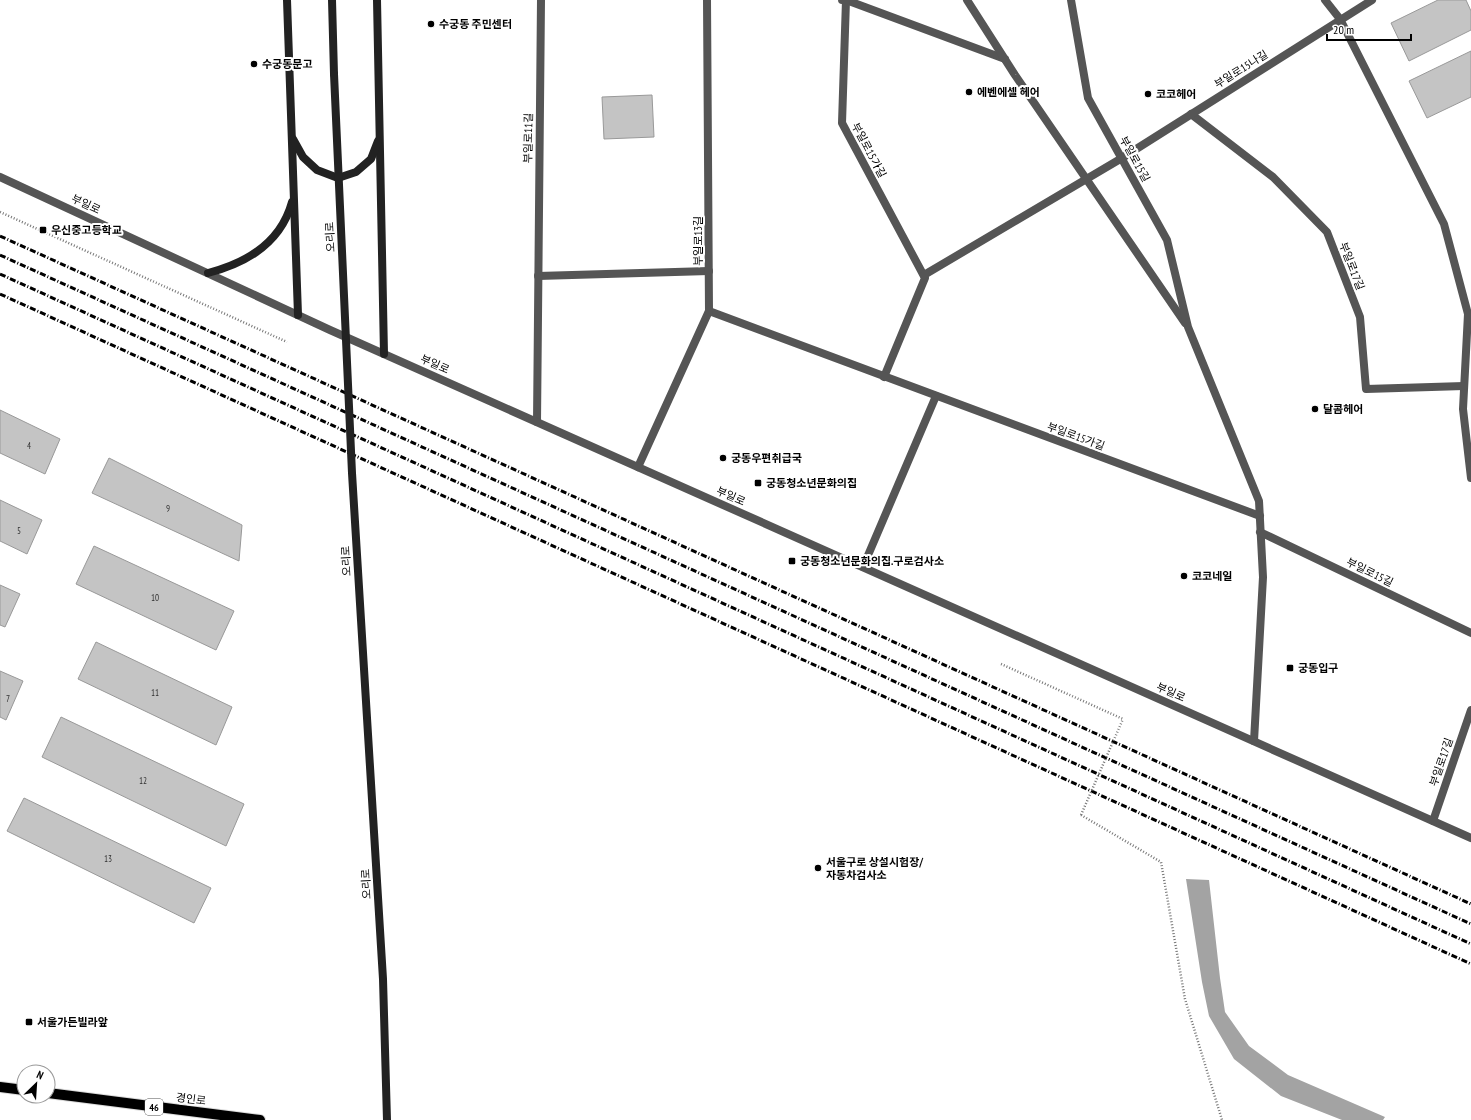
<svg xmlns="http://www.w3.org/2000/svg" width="1471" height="1120" viewBox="0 0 1471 1120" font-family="'PT Sans Narrow','Noto Sans KR',sans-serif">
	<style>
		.water { fill: #a3a3a3 }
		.building { fill: #c4c4c4; stroke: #999 }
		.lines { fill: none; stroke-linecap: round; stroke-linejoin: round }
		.primary-casing { stroke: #dbdbdb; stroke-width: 12 }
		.path { stroke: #777; stroke-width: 2.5; stroke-dasharray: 1 2; stroke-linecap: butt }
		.minor { stroke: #555; stroke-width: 8 }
		.tertiary { stroke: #555; stroke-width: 8 }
		.secondary { stroke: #222; stroke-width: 8 }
		.primary { stroke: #000; stroke-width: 10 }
		.rail { stroke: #000; stroke-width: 3; stroke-dasharray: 6 2 1 2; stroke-linecap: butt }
		.path-bridge { stroke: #777; stroke-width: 2.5; stroke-dasharray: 1 2; stroke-linecap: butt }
		.secondary-bridge { stroke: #222; stroke-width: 8 }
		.poi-dot { fill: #000; stroke: #fff; stroke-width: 1.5 }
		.labels { text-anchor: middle; stroke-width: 4; stroke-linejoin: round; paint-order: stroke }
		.number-label { font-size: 9px; fill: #313131 }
		.shield { fill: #fff; stroke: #4c4c4c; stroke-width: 1 }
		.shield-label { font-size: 10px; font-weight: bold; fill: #000 }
		.poi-label { font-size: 11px; font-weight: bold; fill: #000; stroke: #fff; text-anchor: start }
		.street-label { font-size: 11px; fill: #000; stroke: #fff }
	</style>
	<rect width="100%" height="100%" fill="#fff"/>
	<polygon class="water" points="1186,879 1209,880 1220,978 1225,1012 1249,1046 1288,1075 1385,1117 1383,1120 1342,1120 1281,1096 1234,1059 1209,1016 1202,982"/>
	<g class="building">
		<polygon points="1438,0 1466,0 1471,11 1471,30 1409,61 1391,23"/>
		<polygon points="1471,51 1471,97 1427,118 1409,81"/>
		<polygon points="652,95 654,137 604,139 602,97"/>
		<polygon points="0,410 60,439 45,474 0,453"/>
		<polygon points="109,458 242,525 239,561 92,493"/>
		<polygon points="0,500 42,520 27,554 0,541"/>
		<polygon points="94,546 234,611 216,650 76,584"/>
		<polygon points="0,585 20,594 5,627 0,625"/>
		<polygon points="96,642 232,707 216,745 78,679"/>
		<polygon points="0,671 23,681 6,720 0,717"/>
		<polygon points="61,717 244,804 226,846 42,757"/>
		<polygon points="24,798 211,888 194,923 7,831"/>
	</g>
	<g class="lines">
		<g class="primary-casing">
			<g id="primary">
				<polyline points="0,1087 24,1090"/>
				<polyline points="48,1093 260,1120"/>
			</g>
		</g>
		<g class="path">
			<polyline points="0,212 287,342"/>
			<polyline points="1001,664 1123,719"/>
			<polyline points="1081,815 1161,862 1185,999 1222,1120"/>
		</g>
		<g class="minor">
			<polyline points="842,0 846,0 1005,59"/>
			<polyline points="846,0 842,123 925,278 884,377"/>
			<polyline points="967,0 1015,75 1185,323"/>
			<polyline points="1071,0 1088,98 1167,240 1188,327 1259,501 1263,577 1254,741"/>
			<polyline points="1325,0 1340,19 1444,224 1468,314 1463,409 1471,478"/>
			<polyline points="1191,114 1273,177 1327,232 1360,317 1366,389 1464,386"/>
			<polyline points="924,275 1122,158 1372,0"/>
			<polyline points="538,276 709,271"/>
			<polyline points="709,311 1260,516"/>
			<polyline points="537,422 541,0"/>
			<polyline points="638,467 709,311 707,0"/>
			<polyline points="1260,532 1471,633"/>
			<polyline points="863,567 936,396"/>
			<polyline points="1433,821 1471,710"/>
		</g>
		<polyline class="tertiary" points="0,177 330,330 1471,838"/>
		<g class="secondary">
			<polyline points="287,0 298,315"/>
			<polyline points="332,0 334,74"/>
			<polyline points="377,0 384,354"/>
			<polyline points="293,139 303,157 317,170 338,178 356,172 371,159 378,141"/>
			<path d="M208,273C247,263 281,242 292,202"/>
		</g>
		<use href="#primary" class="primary"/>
		<g class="rail">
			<polyline points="0,236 1471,904"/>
			<polyline points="0,255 1471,924"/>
			<polyline points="0,274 1471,944"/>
			<polyline points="0,294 1471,964"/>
		</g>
		<polyline class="path-bridge" points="1081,815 1123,719"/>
		<polyline class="secondary-bridge" points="334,74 352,473 383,979 387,1120"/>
	</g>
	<g class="poi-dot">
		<circle cx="431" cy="24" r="4"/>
		<circle cx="254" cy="64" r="4"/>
		<circle cx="969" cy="92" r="4"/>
		<circle cx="1148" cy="94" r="4"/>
		<rect x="39" y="226" width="8" height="8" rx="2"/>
		<circle cx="1315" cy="409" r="4"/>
		<circle cx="723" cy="458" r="4"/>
		<rect x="754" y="479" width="8" height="8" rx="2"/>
		<rect x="788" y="557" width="8" height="8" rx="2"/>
		<circle cx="1184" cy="576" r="4"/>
		<rect x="1286" y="664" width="8" height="8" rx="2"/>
		<circle cx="818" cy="868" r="4"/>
		<rect x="25" y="1018" width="8" height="8" rx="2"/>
	</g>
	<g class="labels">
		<g class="number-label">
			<text x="29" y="449">4</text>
			<text x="168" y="512">9</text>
			<text x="19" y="534">5</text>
			<text x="155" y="601">10</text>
			<text x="155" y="696">11</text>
			<text x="8" y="702">7</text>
			<text x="143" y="784">12</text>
			<text x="108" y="862">13</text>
		</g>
		<rect class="shield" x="145" y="1099" width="18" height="16" rx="3"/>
		<g class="shield-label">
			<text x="154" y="1111">46</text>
		</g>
		<g class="poi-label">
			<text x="439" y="28">수궁동 주민센터</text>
			<text x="262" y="68">수궁동문고</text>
			<text x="977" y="96">에벤에셀 헤어</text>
			<text x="1156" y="98">코코헤어</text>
			<text x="51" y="234">우신중고등학교</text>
			<text x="1323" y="413">달콤헤어</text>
			<text x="731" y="462">궁동우편취급국</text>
			<text x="766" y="487">궁동청소년문화의집</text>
			<text x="800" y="565">궁동청소년문화의집.구로검사소</text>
			<text x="1192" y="580">코코네일</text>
			<text x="1298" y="672">궁동입구</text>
			<text x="826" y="866">서울구로 상설시험장/<tspan x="826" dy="13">자동차검사소</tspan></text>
			<text x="37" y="1026">서울가든빌라앞</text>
		</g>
		<g class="street-label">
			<text transform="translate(1241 69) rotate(-32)" y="4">부일로15나길</text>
			<text transform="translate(528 138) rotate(-89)" y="4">부일로11길</text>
			<text transform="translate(869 150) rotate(62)" y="4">부일로15가길</text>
			<text transform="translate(1135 159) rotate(61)" y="4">부일로15길</text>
			<text transform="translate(86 204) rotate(25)" y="4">부일로</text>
			<text transform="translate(330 237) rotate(-93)" y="4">오리로</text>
			<text transform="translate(698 241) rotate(-90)" y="4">부일로13길</text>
			<text transform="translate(1352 266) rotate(69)" y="4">부일로17길</text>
			<text transform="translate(435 364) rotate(24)" y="4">부일로</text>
			<text transform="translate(1076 436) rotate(20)" y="4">부일로15가길</text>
			<text transform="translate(731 496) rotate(24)" y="4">부일로</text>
			<text transform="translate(346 561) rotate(-93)" y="4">오리로</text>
			<text transform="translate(1370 572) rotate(26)" y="4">부일로15길</text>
			<text transform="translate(1171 692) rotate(24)" y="4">부일로</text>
			<text transform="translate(1441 762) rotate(-71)" y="4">부일로17길</text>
			<text transform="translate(366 884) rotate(-93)" y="4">오리로</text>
			<text transform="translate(191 1099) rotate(7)" y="4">경인로</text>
		</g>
	</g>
	<g transform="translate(36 1084) rotate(25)"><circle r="19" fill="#ffffff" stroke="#999999"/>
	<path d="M0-3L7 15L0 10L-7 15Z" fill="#000000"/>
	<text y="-6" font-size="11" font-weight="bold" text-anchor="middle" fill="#000000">N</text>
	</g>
	<path d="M1327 34v6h84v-6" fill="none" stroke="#000000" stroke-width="2"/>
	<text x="1333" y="34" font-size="12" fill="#000000" stroke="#ffffff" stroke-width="3" paint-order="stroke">20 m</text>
</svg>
